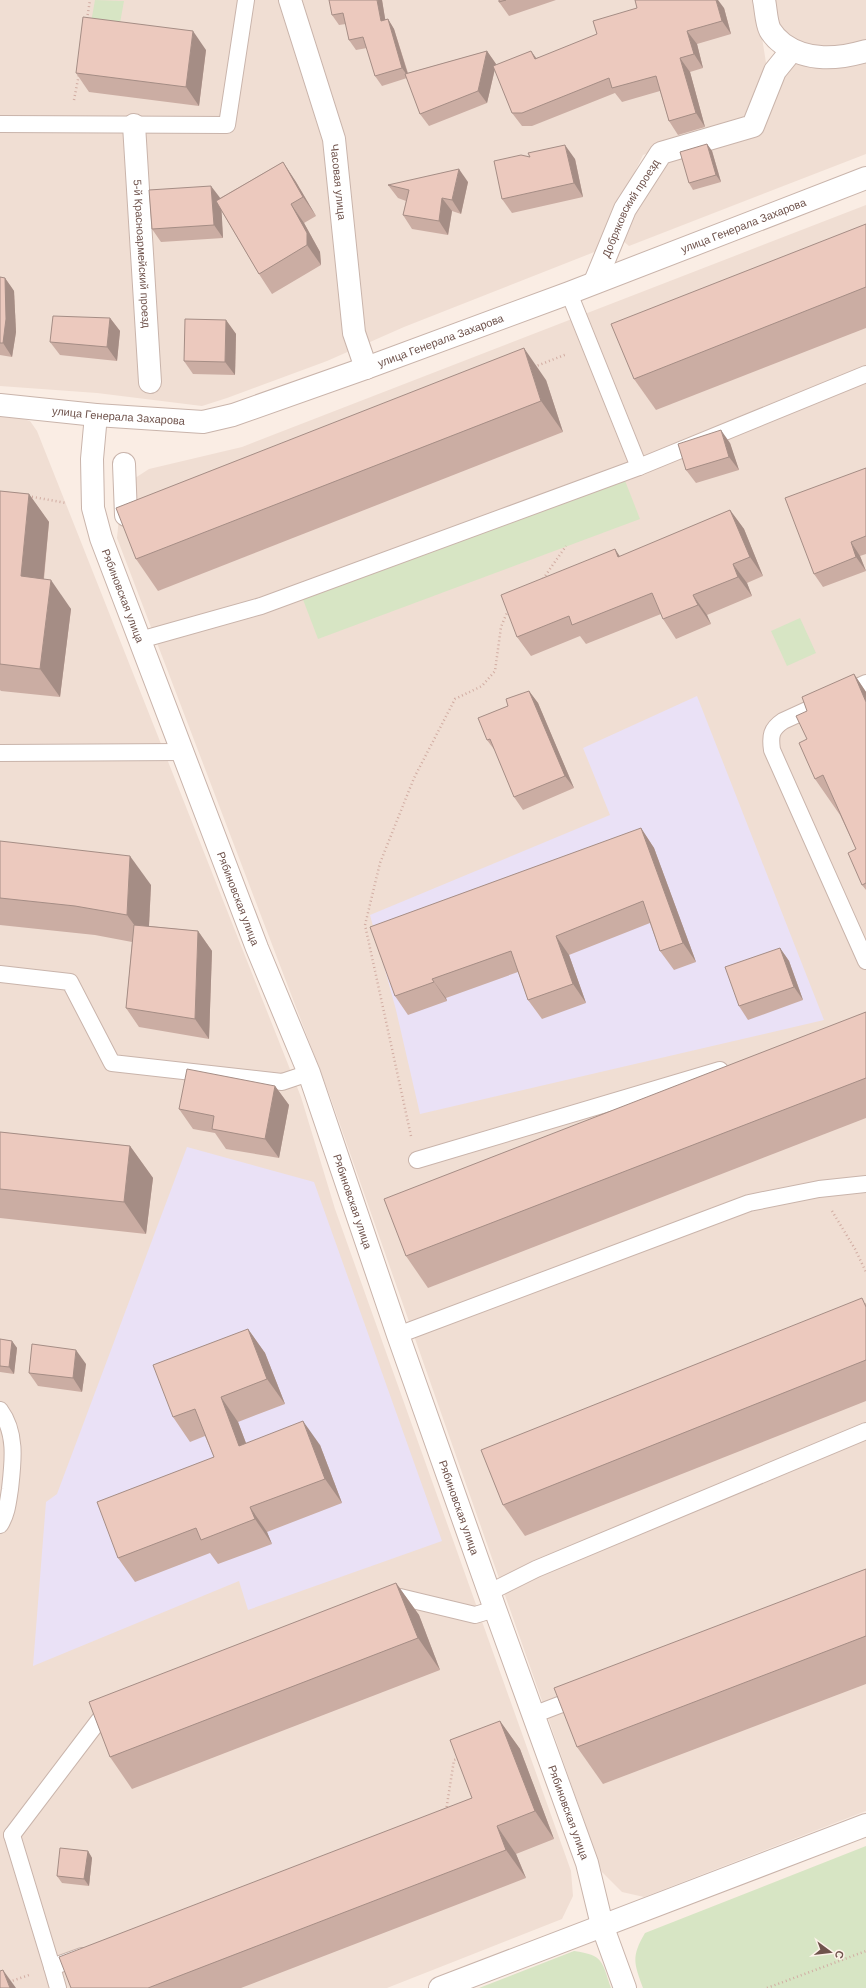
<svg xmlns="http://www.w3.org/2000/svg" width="866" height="1988" viewBox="0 0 866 1988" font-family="Arial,sans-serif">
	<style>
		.residential { fill: #f0ded3 }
		.education { fill: #eae1f6 }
		.green { fill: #d7e5c4 }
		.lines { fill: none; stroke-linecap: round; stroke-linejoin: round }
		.service-casing { stroke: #c9b4ab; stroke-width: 18 }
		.minor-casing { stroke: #c9b4ab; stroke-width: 24 }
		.path { stroke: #d1aca2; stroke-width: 2.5; stroke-dasharray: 1 3; stroke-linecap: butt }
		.service { stroke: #fff; stroke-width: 16 }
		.minor { stroke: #fff; stroke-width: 22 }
		.wall { fill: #cbada3 }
		.shaded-wall { fill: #a58d85 }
		.building { fill: #ecc9be; stroke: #a58d85 }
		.labels { text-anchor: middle; stroke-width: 3.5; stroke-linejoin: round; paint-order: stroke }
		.street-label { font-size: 11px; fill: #6f534c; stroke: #fdf2e9 }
	</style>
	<rect width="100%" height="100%" fill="#faede4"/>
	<g class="residential">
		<polygon points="0,0 756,0 767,69 751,118 643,155 622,199 602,249 404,327 327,361 227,398 202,406 97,393 0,386"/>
		<polygon points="772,0 866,0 866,154 629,246 623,241 631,213 660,164 761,130 778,78"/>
		<polygon points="866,205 866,1811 644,1897 622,1892 602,1872 331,1099 117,538 120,507 132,480 149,469 242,447"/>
		<polygon points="0,415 13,416 30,421 37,431 301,1097 335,1209 571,1871 573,1896 562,1919 387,1988 0,1988"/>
	</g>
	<g class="education">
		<polygon points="697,696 824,1020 420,1114 396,1010 370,915 610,815 583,748"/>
		<polygon points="187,1147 314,1182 442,1541 248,1610 239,1581 33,1666 46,1502 57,1494"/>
	</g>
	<g class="green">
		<polygon points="95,0 124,1 118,34 90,28"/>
		<polygon points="624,478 640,519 318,639 302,597"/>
		<polygon points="800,618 816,653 787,666 771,631"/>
		<path d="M866,1846V1988H643C634,1963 631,1957 645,1933Z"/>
		<path d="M574,1951C604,1955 602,1962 611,1988H479Z"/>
	</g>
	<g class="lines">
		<g class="service-casing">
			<g id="service">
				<polyline points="0,124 227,125 246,0"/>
				<polyline points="569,293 639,467"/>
				<polyline points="140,640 261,606 639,467 866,374"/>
				<path d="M866,683L783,721C771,729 770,736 772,750L866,961"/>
				<polyline points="0,753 183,752"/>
				<polyline points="0,974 70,982 112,1063 282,1082 309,1073"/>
				<polyline points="417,1160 720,1070"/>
				<polyline points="398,1335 749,1203 819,1189 866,1184"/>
				<path d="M0,1410C17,1433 13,1462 10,1489C8,1502 7,1514 0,1525"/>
				<polyline points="490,1592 536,1569 866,1431"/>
				<polyline points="387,1602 400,1597 475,1615 495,1609"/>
				<polyline points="533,1715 580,1697"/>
				<polyline points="12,1835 103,1715 114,1710"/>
				<polyline points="12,1835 52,1967"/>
				<polyline points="58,1988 52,1967 82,1956"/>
			</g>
		</g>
		<g class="minor-casing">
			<g id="minor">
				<path id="s1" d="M290,0L334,139L354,333L366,368"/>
				<path d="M764,0C766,9 766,22 770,30C773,35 779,41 783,44C808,62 838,59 866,51"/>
				<path id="s2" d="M134,125L150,382"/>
				<path id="s3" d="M595,282L625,209L661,153L753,126L775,71L792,50"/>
				<path id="s4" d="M0,405L96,415L203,422L233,415L366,368L569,293L866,178"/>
				<path id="s5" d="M96,415L92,459L93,508L101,538L257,948L309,1073L398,1335L495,1609L587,1863L602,1925L625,1988"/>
				<polyline points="124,464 126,515"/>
				<polyline points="440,1988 866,1825"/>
			</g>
		</g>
		<g class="path">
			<polyline points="87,19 90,0"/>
			<polyline points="74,100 79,74"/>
			<polyline points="534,367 567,354"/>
			<polyline points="28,496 66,503"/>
			<polyline points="543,579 566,546"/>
			<polyline points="411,1136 365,925 380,863 414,778 455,699 482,686 495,671 501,627 508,610"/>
			<polyline points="832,1211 855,1249 866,1272"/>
			<polyline points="446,1811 454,1760 460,1758"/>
			<polyline points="9,1982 29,1975"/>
			<polyline points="767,1988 866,1951"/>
		</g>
		<use href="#service" class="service"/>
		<use href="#minor" class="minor"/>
	</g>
	<g class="wall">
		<polygon points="382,0 385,19 388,19 394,29 408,73 487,51 496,64 496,65 531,51 536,58 724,8 731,34 697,44 703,68 690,72 705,127 678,135 669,121 660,91 622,102 615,93 532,126 522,126 512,113 495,69 487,103 429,126 420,114 407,78 382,86 375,76 367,48 356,50 349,40 346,24 339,25 332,15"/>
		<polygon points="499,0 556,0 509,16 499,2"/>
		<polygon points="206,50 199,106 89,92 76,73"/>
		<polygon points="707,144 712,151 721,182 693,190 689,183"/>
		<polygon points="530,157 575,159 583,197 512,213 502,199"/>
		<polygon points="283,162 296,182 316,216 304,223 320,252 321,265 272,294 259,274 221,210 223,238 161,242 152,229 220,198"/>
		<polygon points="468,182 461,214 452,211 448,235 412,229 403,215 406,201 398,198 388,185"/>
		<polygon points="866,224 866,328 656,410 634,379"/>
		<polygon points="0,277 5,278 14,291 16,332 12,357 0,355"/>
		<polygon points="110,318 120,331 117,361 60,355 50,342"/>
		<polygon points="226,320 236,334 235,375 193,374 184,361"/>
		<polygon points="546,380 563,432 158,591 136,559"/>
		<polygon points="730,443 739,470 696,483 686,470"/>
		<polygon points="866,468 866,554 860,556 866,571 823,587 814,574"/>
		<polygon points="0,491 29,494 49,522 44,579 71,609 60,697 1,691 0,690"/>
		<polygon points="730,510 744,529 763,576 747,583 752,596 707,615 711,624 676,639 663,619 661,614 586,644 580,636 531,656 517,637 615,549 620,557"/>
		<polygon points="854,674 866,692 866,890 862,885 856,849 840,815 815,779 807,739 807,711"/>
		<polygon points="529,691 538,703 574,788 523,810 514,797 496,752 487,740 508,706"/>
		<polygon points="641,828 654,848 696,962 674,970 660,951 650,923 569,955 586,1003 542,1019 528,1000 518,972 446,998 447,1001 408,1015 395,996"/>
		<polygon points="0,841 151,885 149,926 198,931 212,951 209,1039 139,1027 126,1008 132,942 95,935 0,925"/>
		<polygon points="780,948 789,961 803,1000 748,1020 739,1006"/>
		<polygon points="866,1012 866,1118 428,1288 406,1256"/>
		<polygon points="275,1086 289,1105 279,1158 226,1149 215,1133 193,1129 179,1109"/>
		<polygon points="0,1132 130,1146 153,1178 146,1234 0,1218"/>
		<polygon points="866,1303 866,1401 525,1536 503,1505"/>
		<polygon points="248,1329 265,1353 285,1404 238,1422 246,1443 320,1445 342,1503 267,1532 272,1544 218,1564 210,1553 135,1582 118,1558 214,1457 205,1436 190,1442 173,1417"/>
		<polygon points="0,1339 12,1341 17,1348 14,1374 0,1372"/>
		<polygon points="86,1364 82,1392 38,1386 29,1373"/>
		<polygon points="866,1569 866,1684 603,1784 577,1747"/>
		<polygon points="396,1583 419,1615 440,1670 132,1789 110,1757"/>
		<polygon points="500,1721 520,1749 554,1839 516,1854 526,1878 241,1988 71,1988 472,1798"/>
		<polygon points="88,1851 92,1858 89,1886 62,1883 57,1876"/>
	</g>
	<g class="shaded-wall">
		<polygon points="377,0 382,0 387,30 381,21"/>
		<polygon points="716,0 718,0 724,8 731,34 722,21"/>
		<polygon points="388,19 394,29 409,78 402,68"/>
		<polygon points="193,31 206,50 199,106 186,87"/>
		<polygon points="687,31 697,44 703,68 694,54"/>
		<polygon points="487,51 496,64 487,103 478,91"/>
		<polygon points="531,51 541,65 535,59"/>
		<polygon points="680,58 690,72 705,127 696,113"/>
		<polygon points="707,144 712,151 721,182 716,175"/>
		<polygon points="565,145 575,159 583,197 574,183"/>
		<polygon points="283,162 296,182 316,216 303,197"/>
		<polygon points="459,169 468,182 461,214 452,200"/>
		<polygon points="211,186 221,199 223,238 214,225"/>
		<polygon points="442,198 452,211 448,235 439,221"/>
		<polygon points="291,204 304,223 320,252 321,265 307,245"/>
		<polygon points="5,278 14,291 16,332 12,357 3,343"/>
		<polygon points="110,318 120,331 117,361 107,347"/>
		<polygon points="226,320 236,334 235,375 225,362"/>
		<polygon points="524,348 546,380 563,432 541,401"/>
		<polygon points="721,430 730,443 739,470 729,457"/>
		<polygon points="29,494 49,522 41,605 21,576"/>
		<polygon points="730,510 744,529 763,576 750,557"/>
		<polygon points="851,542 860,556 866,571 856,557"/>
		<polygon points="615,549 628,569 618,557"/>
		<polygon points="733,564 747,583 752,596 738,577"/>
		<polygon points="51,580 71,609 60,697 40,669"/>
		<polygon points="693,595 707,615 711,624 698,605"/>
		<polygon points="854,674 866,692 866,702"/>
		<polygon points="529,691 538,703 574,788 565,776"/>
		<polygon points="641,828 654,848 696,962 683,943"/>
		<polygon points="130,856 151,885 148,944 127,915"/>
		<polygon points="198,931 212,951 209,1039 195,1019"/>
		<polygon points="556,936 569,955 586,1003 573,984"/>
		<polygon points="780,948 789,961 803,1000 794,987"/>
		<polygon points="432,979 446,998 447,1001 434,982"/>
		<polygon points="275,1086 289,1105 279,1158 265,1139"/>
		<polygon points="130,1146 153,1178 146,1234 124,1202"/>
		<polygon points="248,1329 265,1353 285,1404 267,1379"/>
		<polygon points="12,1341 17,1348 14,1374 9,1367"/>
		<polygon points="76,1350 86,1364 82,1392 73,1378"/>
		<polygon points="221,1397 238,1422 256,1470 239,1446"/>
		<polygon points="303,1421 320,1445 342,1503 325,1479"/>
		<polygon points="250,1507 267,1532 272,1544 255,1519"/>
		<polygon points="396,1583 419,1615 440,1670 418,1638"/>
		<polygon points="500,1721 520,1749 554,1839 535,1811"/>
		<polygon points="497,1826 516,1854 526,1878 506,1850"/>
		<polygon points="88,1851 92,1858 89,1886 84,1879"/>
		<polygon points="3,1970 16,1988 10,1988"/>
	</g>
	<g class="building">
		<polygon points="329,0 377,0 381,21 388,19 402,68 375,76 363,37 349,40 343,13 332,15"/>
		<polygon points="499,0 506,0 499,2"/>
		<polygon points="635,0 716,0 722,21 687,31 694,54 680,58 696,113 669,121 656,76 612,88 609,78 522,113 512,113 493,66 531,51 535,59 597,34 593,21 637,8"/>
		<polygon points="83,17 193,31 186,87 76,73"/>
		<polygon points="487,51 478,91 420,114 405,74"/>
		<polygon points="707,144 716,175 689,183 680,152"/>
		<polygon points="565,145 574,183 502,199 494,161 521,155 530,157 528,153"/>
		<polygon points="283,162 303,197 291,204 307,233 307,245 259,274 216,201"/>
		<polygon points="459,169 452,200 442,198 439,221 403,215 409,190 388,185"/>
		<polygon points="211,186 214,225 152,229 149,190"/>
		<polygon points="866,224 866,287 634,379 611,324"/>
		<polygon points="0,277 5,278 6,319 3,343 0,343"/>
		<polygon points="53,316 110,318 107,347 50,342"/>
		<polygon points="185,319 226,320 225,362 184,361"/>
		<polygon points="524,348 541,401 136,559 116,508"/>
		<polygon points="721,430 729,457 686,470 678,444"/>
		<polygon points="866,468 866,536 851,542 856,557 814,574 785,498"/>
		<polygon points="0,491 29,494 21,576 51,580 40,669 0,664"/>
		<polygon points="730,510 750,557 733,564 738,577 693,595 698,605 663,619 652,593 572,625 569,616 517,637 501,595 615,549 618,557"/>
		<polygon points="854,674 866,702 866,883 862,885 848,853 856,849 823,775 815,779 799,743 807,739 796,716 807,711 802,697"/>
		<polygon points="529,691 565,776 514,797 490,739 487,740 478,718 508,706 506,699"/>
		<polygon points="641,828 683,943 660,951 643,901 556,936 573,984 528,1000 511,951 432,979 434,982 395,996 370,927"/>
		<polygon points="0,841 130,856 127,915 75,906 0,898"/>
		<polygon points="134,925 198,931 195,1019 126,1008"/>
		<polygon points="780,948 794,987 739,1006 725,967"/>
		<polygon points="866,1012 866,1078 406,1256 384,1199"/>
		<polygon points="187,1069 275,1086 265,1139 212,1129 214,1116 179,1109"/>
		<polygon points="0,1132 130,1146 124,1202 0,1189"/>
		<polygon points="862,1298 866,1307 866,1360 503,1505 481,1450"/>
		<polygon points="248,1329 267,1379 221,1397 239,1446 303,1421 325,1479 250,1507 255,1519 201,1540 196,1528 118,1558 97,1502 214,1457 195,1409 173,1417 153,1365"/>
		<polygon points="0,1339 12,1341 9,1367 0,1366"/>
		<polygon points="32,1344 76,1350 73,1378 29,1373"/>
		<polygon points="866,1569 866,1636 577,1747 554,1688"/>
		<polygon points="396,1583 418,1638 110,1757 89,1702"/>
		<polygon points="500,1721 535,1811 497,1826 506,1850 148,1988 71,1988 59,1957 472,1798 450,1740"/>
		<polygon points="60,1848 88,1851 84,1879 57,1876"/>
		<polygon points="3,1970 10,1988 0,1988 0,1971"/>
	</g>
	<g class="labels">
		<g class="street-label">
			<text dy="4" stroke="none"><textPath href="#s1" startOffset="189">Часовая улица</textPath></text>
			<text dy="4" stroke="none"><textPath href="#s3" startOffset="82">Добряковский проезд</textPath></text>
			<text dy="4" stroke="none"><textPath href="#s4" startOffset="779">улица Генерала Захарова</textPath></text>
			<text dy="4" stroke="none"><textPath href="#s2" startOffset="129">5-й Красноармейский проезд</textPath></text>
			<text dy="4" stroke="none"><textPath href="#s4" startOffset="455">улица Генерала Захарова</textPath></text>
			<text dy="4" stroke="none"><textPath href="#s4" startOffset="119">улица Генерала Захарова</textPath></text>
			<text dy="4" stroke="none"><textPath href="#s5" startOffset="186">Рябиновская улица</textPath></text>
			<text dy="4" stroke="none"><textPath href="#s5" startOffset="510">Рябиновская улица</textPath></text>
			<text dy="4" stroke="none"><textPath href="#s5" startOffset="834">Рябиновская улица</textPath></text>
			<text dy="4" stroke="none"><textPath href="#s5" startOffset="1158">Рябиновская улица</textPath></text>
			<text dy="4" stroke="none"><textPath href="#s5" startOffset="1482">Рябиновская улица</textPath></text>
		</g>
	</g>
	<g transform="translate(830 1952) rotate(105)" stroke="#fdf2e9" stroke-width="3" paint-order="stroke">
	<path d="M0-3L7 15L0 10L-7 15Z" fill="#6f534c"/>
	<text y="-6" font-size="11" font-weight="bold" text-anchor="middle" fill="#6f534c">С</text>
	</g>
</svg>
